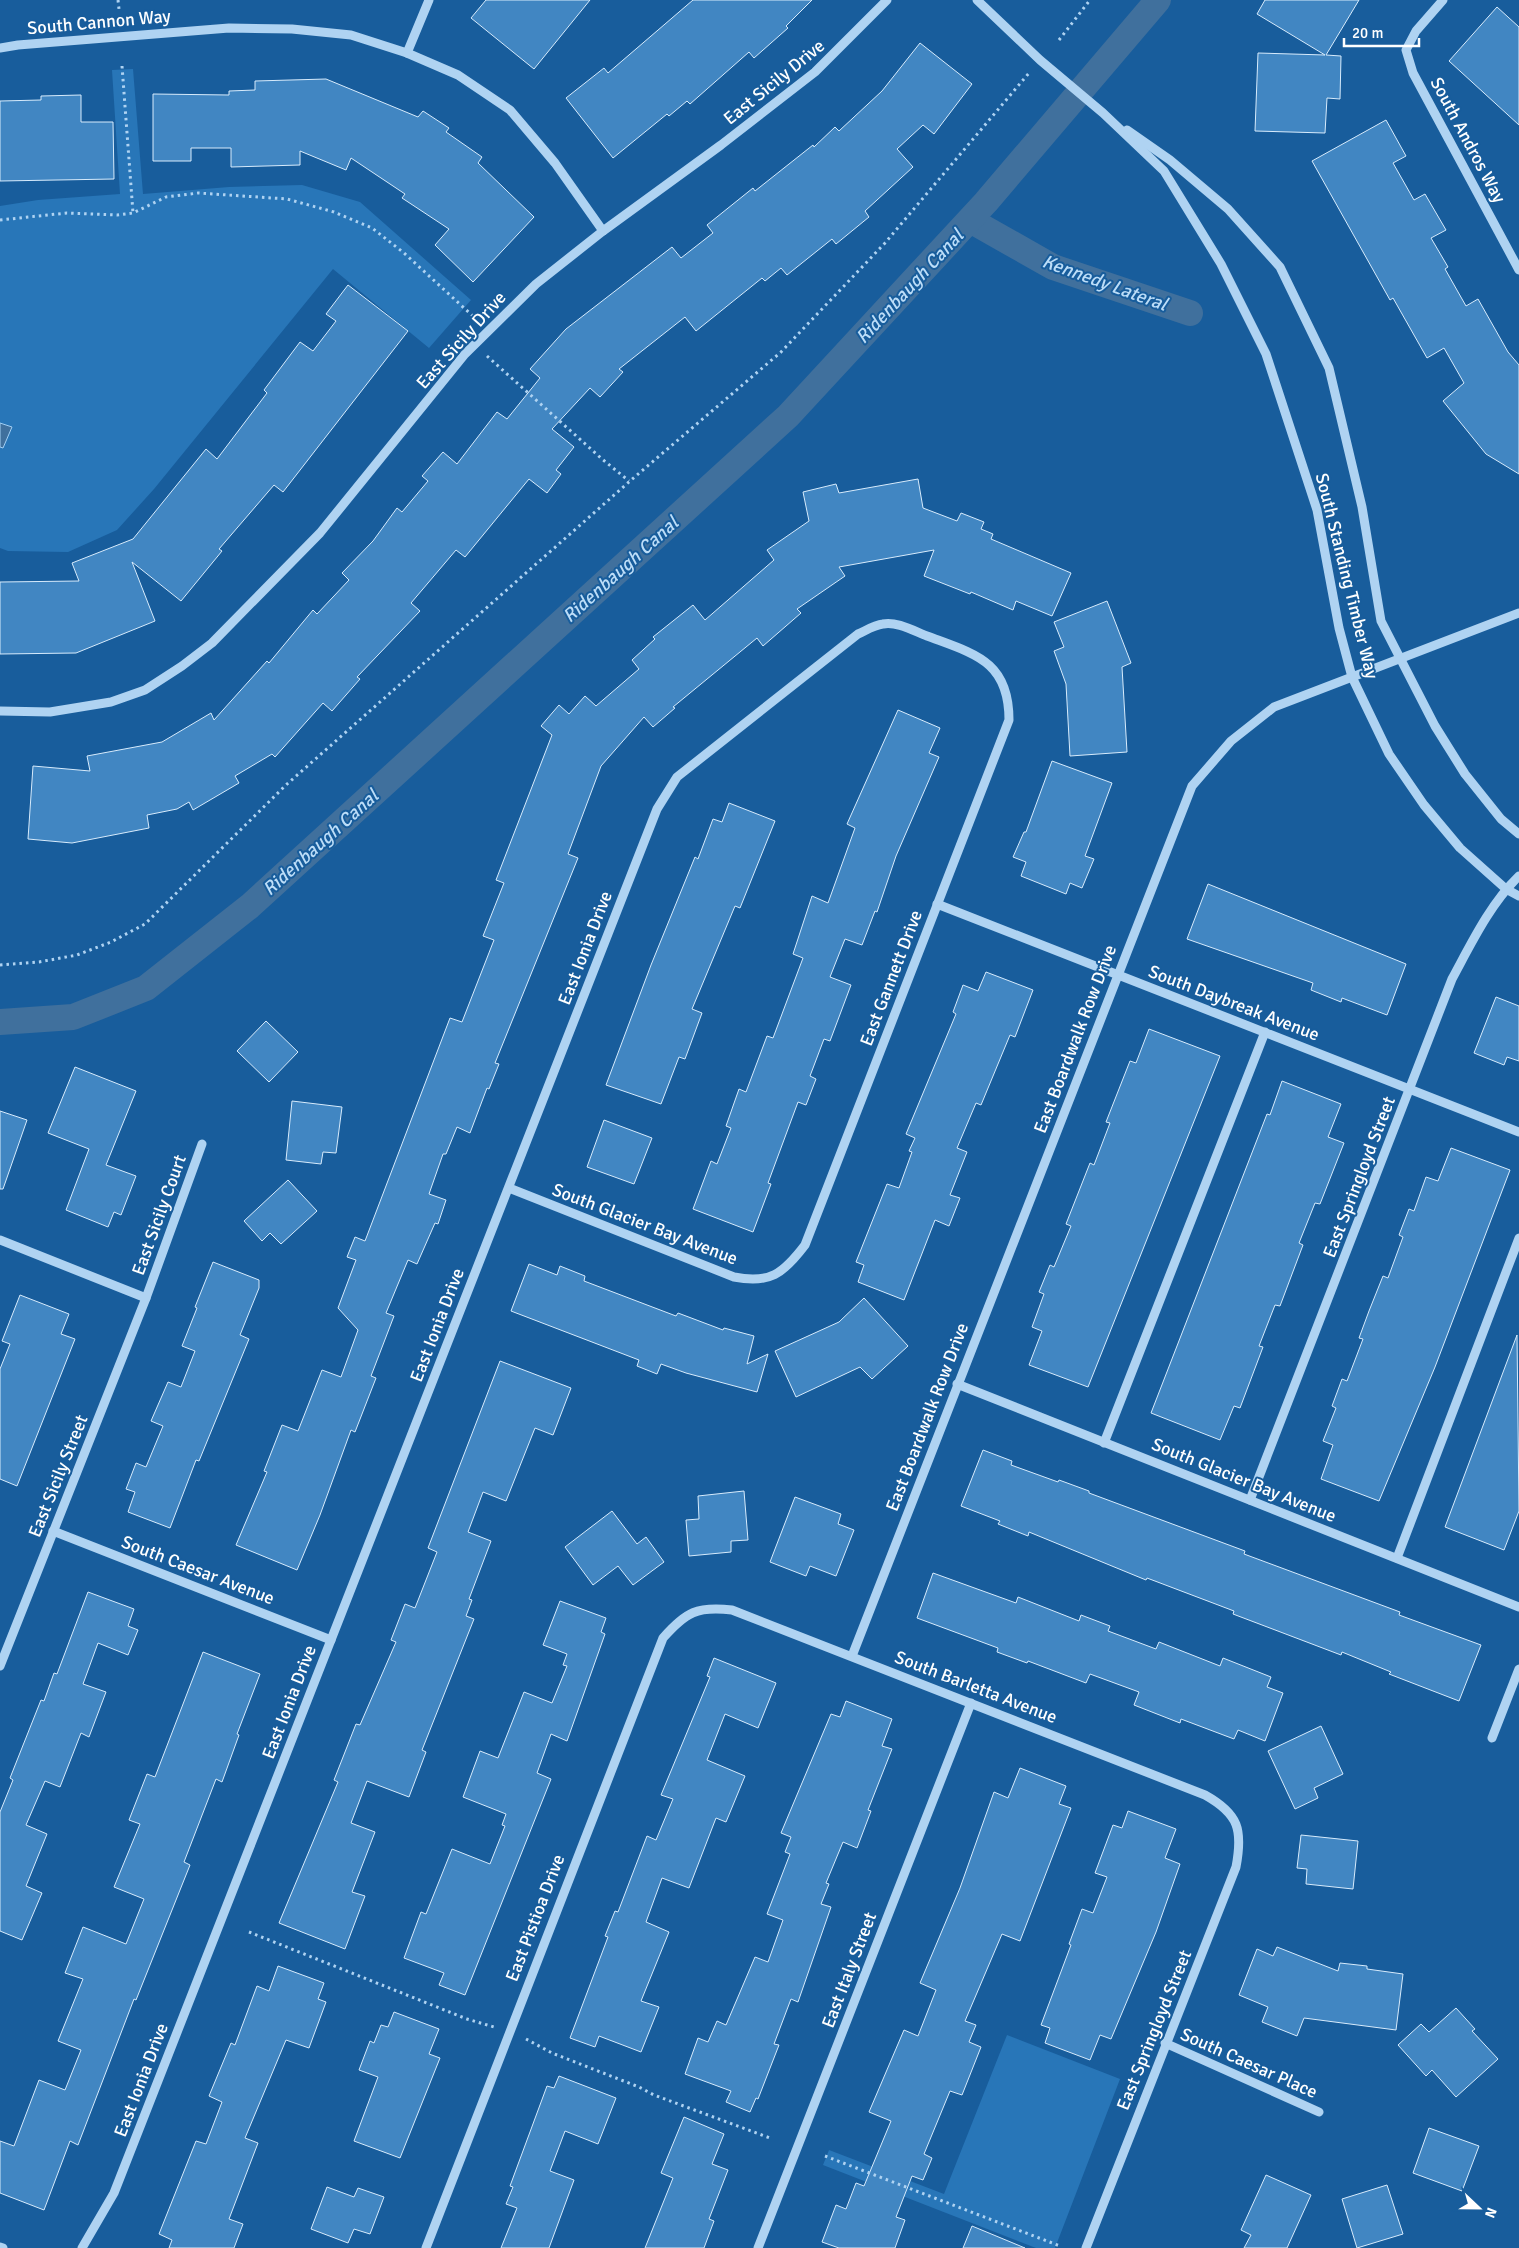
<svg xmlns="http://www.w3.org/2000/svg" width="1519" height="2248" viewBox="0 0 1519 2248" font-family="Signika,sans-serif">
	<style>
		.green { fill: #2876b8 }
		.water { fill: #40709d; stroke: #a2cff4 }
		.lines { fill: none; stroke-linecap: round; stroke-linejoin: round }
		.canal { stroke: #40709d; stroke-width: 26 }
		.building { fill: #4186c2; stroke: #d7ebfc }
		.path { stroke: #afd3f2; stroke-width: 3; stroke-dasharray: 2.5 4; stroke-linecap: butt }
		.minor { stroke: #afd3f2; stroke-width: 9 }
		.labels { text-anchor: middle; stroke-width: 4; stroke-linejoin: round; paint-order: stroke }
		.street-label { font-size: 18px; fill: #fff; stroke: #185d9c }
		.water-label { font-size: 19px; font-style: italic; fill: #bcddf8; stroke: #185d9c }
	</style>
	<rect width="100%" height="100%" fill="#185d9c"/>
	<g class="green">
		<polygon points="133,69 143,194 229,187 302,185 360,202 471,300 429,348 333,269 154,489 117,530 68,552 8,551 0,548 0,206 38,200 120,194 112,70"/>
		<polygon points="1007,2035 1120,2079 1055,2248 1036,2248 823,2165 829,2150 944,2194"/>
	</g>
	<polygon class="water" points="0,423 12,427 3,448 0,447"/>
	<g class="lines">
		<g class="canal">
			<polyline points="970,220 1053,267 1190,313"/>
			<polyline points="0,1022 73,1017 146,988 250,906 788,416 986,202 1158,0"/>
		</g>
	</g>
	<g class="building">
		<polygon points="486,0 590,0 534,69 471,18"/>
		<polygon points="693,0 812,0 786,26 788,28 754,58 749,52 690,104 687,101 669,116 667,114 613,158 566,98 604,68 608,73"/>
		<polygon points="1265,0 1359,0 1326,55 1341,56 1340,99 1327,98 1325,133 1255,131 1258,53 1325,55 1257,14"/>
		<polygon points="1497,7 1519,27 1519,125 1449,61"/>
		<polygon points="920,43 972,84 934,134 923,125 897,149 913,167 865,211 869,217 836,244 832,239 787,275 781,268 765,281 762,278 696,331 685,317 619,369 623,372 600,397 590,388 552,429 574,447 556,470 561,474 547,493 529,479 465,557 456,550 411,603 420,611 357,677 360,679 332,711 323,703 275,757 272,754 235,776 239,783 193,810 189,802 177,809 147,815 149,828 72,843 28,839 33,766 90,771 87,756 162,742 211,713 214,720 267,661 269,663 313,610 317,614 349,580 342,573 373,541 397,508 402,512 428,481 422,476 443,452 457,464 497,412 507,419 540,378 530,369 566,329 672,247 681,258 713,233 707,225 753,188 755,191 813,145 814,147 835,127 839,131 882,91"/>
		<polygon points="326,79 418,117 423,111 449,128 446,132 482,157 478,163 534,217 473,282 435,245 449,229 402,198 405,194 351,158 346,170 300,151 300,165 231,167 231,148 191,148 191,161 153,161 153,94 229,95 229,91 255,90 255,81"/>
		<polygon points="81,95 81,122 113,122 114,179 0,181 0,101 41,100 41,96"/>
		<polygon points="1386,120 1406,156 1393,163 1414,200 1425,194 1446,230 1431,238 1448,267 1445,269 1466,306 1478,299 1508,352 1519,365 1519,474 1486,454 1443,401 1464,383 1444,348 1427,358 1393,298 1390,300 1312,161"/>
		<polygon points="348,285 408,331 283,492 274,485 219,549 222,551 181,601 132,562 155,621 76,653 0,654 0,582 79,581 72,563 133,539 206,449 217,459 267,393 264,390 300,342 313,351 336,321 326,314"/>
		<polygon points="918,479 923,508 957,521 961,513 984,522 981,529 993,534 991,539 1071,573 1052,616 1016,601 1013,610 971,592 970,594 924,576 934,550 839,567 845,576 797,609 801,613 763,646 757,638 673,707 675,708 653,727 644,717 601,766 568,854 578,858 495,1063 499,1064 489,1089 487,1088 470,1133 457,1127 446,1154 443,1154 429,1194 446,1200 438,1224 435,1223 417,1264 408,1260 386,1313 394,1316 371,1376 376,1378 355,1432 351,1430 320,1515 297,1570 236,1545 267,1472 264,1471 282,1425 298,1431 322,1370 341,1377 358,1330 338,1308 356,1260 347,1257 355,1237 365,1241 450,1018 462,1022 494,940 483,936 504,883 496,880 552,735 541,726 559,705 569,714 585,696 596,706 639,669 632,660 655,639 653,637 693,605 705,620 774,560 767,550 809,521 803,492 836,484 839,493"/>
		<polygon points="1107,601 1131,663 1122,667 1127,752 1070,756 1066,684 1054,651 1064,647 1054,622"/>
		<polygon points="898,710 940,728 929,753 939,757 896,856 877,912 875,911 862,945 845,939 830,977 851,985 830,1041 824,1039 810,1076 816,1079 806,1105 798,1102 768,1183 771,1184 753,1232 693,1209 711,1161 717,1164 731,1128 726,1126 739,1089 746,1092 767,1036 773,1038 803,958 793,954 812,896 828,903 855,828 847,824"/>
		<polygon points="1052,761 1112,783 1085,856 1094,859 1082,888 1070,883 1066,894 1021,876 1026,862 1013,857 1024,832 1026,832"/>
		<polygon points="729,803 775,821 740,908 735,906 692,1009 702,1013 685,1059 679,1057 661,1104 606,1085 651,965 695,857 698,859 713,819 722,822"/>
		<polygon points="1208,884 1406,964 1387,1015 1342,998 1341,1002 1311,990 1313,983 1187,939"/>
		<polygon points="986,972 1033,990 1015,1037 1010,1035 981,1105 976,1103 957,1148 967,1152 950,1195 960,1198 949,1226 935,1220 904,1300 858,1282 864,1265 856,1262 887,1184 899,1188 912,1152 909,1151 915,1138 906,1134 956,1014 953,1012 963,985 978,991"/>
		<polygon points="1496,997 1519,1006 1519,1061 1507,1057 1504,1065 1474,1053"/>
		<polygon points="266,1021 298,1052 269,1082 237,1051"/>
		<polygon points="1149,1029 1220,1056 1088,1387 1029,1365 1042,1331 1032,1327 1044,1294 1039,1292 1050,1265 1054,1267 1071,1226 1066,1224 1090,1163 1094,1165 1110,1123 1106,1122 1130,1061 1136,1063"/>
		<polygon points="75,1067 136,1091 106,1165 136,1176 121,1215 114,1212 108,1227 66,1210 89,1149 48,1133"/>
		<polygon points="1282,1081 1341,1104 1328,1137 1344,1143 1320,1204 1315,1203 1299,1243 1303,1245 1280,1306 1275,1305 1259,1346 1263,1347 1240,1408 1234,1406 1220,1440 1151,1413 1267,1114 1270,1115"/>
		<polygon points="292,1101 342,1107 336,1153 323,1152 321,1164 286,1160"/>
		<polygon points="0,1111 27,1120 3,1189 0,1189"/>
		<polygon points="604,1120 652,1138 634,1184 587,1167"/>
		<polygon points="1451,1148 1510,1170 1435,1367 1379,1501 1321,1479 1333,1445 1323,1441 1336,1408 1332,1406 1342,1379 1347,1381 1363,1339 1359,1338 1369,1311 1383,1276 1388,1278 1403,1237 1399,1235 1409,1209 1414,1211 1426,1177 1438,1181"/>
		<polygon points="288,1180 317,1211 281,1244 270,1233 262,1241 244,1221"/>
		<polygon points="213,1262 259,1280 259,1288 240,1335 249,1339 199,1461 196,1460 170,1528 128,1512 135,1492 126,1489 136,1463 146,1467 163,1426 151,1421 168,1382 181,1387 195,1351 182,1346 197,1308 195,1307"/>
		<polygon points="529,1264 557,1275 560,1266 585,1276 584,1281 676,1316 678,1313 723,1330 724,1328 754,1336 747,1364 768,1354 757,1392 686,1373 661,1364 657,1374 637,1366 639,1360 511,1311"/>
		<polygon points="20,1295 69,1314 61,1334 75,1339 17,1486 0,1479 0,1369 10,1344 2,1341"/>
		<polygon points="864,1298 908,1346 872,1379 860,1367 796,1397 775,1351 839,1322"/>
		<polygon points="1517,1335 1519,1511 1504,1550 1445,1527"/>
		<polygon points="500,1361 571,1388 553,1435 535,1428 506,1501 483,1492 468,1532 491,1541 469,1599 472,1600 466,1616 474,1619 422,1750 426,1752 409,1797 367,1781 351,1823 375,1832 352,1892 365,1896 345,1949 279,1923 338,1782 334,1780 356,1724 360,1725 396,1642 391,1640 405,1604 415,1608 437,1552 428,1548"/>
		<polygon points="983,1450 1012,1461 1011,1465 1058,1482 1059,1480 1089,1491 1089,1493 1245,1551 1244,1554 1400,1612 1399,1615 1481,1645 1459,1701 1389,1674 1391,1672 1342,1652 1341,1655 1233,1614 1234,1611 1147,1578 1146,1580 1029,1532 1028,1536 998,1524 1000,1521 961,1506"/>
		<polygon points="744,1491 748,1540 731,1541 731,1552 689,1556 686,1520 699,1519 698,1496"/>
		<polygon points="795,1497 841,1514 838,1524 854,1530 836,1576 810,1566 806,1576 770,1562"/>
		<polygon points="612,1511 637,1544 646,1537 664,1562 633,1585 618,1566 593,1585 565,1547"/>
		<polygon points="933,1573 1016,1603 1018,1597 1079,1621 1081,1615 1110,1626 1108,1631 1156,1649 1159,1642 1220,1666 1223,1658 1271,1677 1267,1687 1283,1693 1265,1741 1238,1730 1234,1739 1181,1719 1180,1723 1134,1705 1139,1692 1090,1674 1086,1683 1028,1661 1027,1663 997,1652 998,1648 917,1618"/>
		<polygon points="88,1592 134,1609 128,1626 138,1630 128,1655 98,1643 83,1684 106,1692 89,1737 81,1733 60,1787 45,1781 26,1825 47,1834 26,1886 42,1893 22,1940 0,1931 0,1812 13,1780 10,1778 41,1700 44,1701 54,1673 57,1674"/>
		<polygon points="560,1601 606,1618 601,1632 605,1634 567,1741 551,1734 537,1773 551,1779 465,1995 439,1985 444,1973 404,1958 421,1912 426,1914 452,1849 490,1864 505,1826 502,1825 506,1814 463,1797 480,1751 498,1758 524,1692 552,1703 567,1666 563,1665 567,1654 543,1645"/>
		<polygon points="203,1652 260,1674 237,1734 239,1735 222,1782 216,1779 184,1862 190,1865 136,2000 134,1999 78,2145 70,2141 44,2210 0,2193 0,2141 14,2146 39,2080 65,2090 81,2050 58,2041 83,1979 65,1973 83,1927 126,1944 144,1899 114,1887 140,1824 129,1820 147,1774 155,1777"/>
		<polygon points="714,1658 776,1683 758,1728 725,1714 707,1760 745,1776 726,1822 716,1818 689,1888 662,1878 646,1922 669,1932 641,2001 659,2007 641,2052 599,2036 595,2047 570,2038 608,1937 605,1936 615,1911 618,1912 647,1836 656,1840 673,1799 661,1795 710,1677 707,1676"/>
		<polygon points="846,1701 892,1719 882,1746 892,1749 868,1810 871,1811 857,1848 843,1842 826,1883 829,1884 821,1904 831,1907 798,2002 791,1999 774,2044 779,2045 758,2099 756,2098 750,2112 726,2102 731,2091 685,2074 698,2038 708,2042 717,2021 726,2025 755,1957 768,1962 783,1920 767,1914 790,1854 785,1852 791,1837 781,1833 831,1714 840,1717"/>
		<polygon points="1321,1726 1343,1774 1314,1788 1318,1798 1295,1809 1268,1751"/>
		<polygon points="1020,1768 1066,1786 1059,1804 1071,1808 1020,1941 1002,1934 965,2021 976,2025 969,2042 981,2047 962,2095 950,2091 924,2154 932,2158 923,2180 912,2176 896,2217 905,2220 895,2248 839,2248 822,2242 836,2205 846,2209 856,2183 864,2186 891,2121 869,2112 904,2030 918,2036 936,1990 920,1983 960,1888 994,1792 1008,1798"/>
		<polygon points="1128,1811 1176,1829 1165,1858 1180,1864 1156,1932 1111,2039 1100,2035 1090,2060 1045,2043 1050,2028 1041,2025 1071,1945 1069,1944 1082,1909 1093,1913 1107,1877 1095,1873 1113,1825 1122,1828"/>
		<polygon points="1301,1835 1358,1841 1353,1889 1306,1884 1307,1869 1297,1868"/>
		<polygon points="1277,1947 1338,1971 1340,1963 1367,1966 1367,1969 1403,1974 1396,2030 1304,2018 1297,2036 1262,2022 1268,2007 1239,1995 1257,1949 1273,1956"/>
		<polygon points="278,1966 324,1983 318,1999 326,2002 309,2048 286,2040 245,2138 258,2143 229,2219 243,2224 234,2248 169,2248 172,2240 159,2234 196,2141 206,2144 222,2102 209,2096 231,2043 235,2045 257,1986 269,1991"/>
		<polygon points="1456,2008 1475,2029 1472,2031 1498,2059 1456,2097 1432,2070 1426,2076 1398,2045 1421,2024 1429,2032"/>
		<polygon points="394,2012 439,2029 429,2054 440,2058 400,2158 354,2141 378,2077 359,2070 370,2041 374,2043 381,2025 388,2027"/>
		<polygon points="559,2076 616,2098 598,2144 565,2131 550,2171 574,2180 549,2248 501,2248 517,2208 506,2204 513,2187 510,2186 547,2086 554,2088"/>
		<polygon points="684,2117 724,2134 712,2164 728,2170 709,2219 714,2221 704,2248 645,2248 673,2178 661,2173"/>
		<polygon points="1429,2128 1479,2146 1462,2191 1413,2173"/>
		<polygon points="1266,2175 1311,2195 1287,2248 1244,2248 1251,2235 1241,2230"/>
		<polygon points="1387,2185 1403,2234 1357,2248 1342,2199"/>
		<polygon points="327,2187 354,2197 358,2188 384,2197 370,2234 354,2229 348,2243 311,2229"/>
		<polygon points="972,2226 1025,2248 963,2248"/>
	</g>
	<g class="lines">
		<g class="path">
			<polyline points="118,0 119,9"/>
			<polyline points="1059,40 1090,0"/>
			<polyline points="122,66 133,213"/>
			<polyline points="0,220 67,213 117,215 133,213 166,197 198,193 287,199 334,212 372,228 404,253 475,318"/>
			<polyline points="487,356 602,459 629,481"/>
			<polyline points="0,965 39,962 77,955 111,942 145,924 286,785 630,481 781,352 885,243 1029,73"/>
			<polyline points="249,1932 467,2019 494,2027"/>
			<polyline points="526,2039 552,2053 639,2087 654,2095 770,2138"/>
			<polyline points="825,2156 1060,2246"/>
		</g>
		<g class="minor">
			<polyline points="977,0 1040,60 1103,113 1164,171 1221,264 1266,354 1317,510 1339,628 1352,677 1389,754 1424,805 1460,848 1506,889 1519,896"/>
			<polyline points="1443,0 1416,31 1406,50 1413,73 1519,270"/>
			<polyline points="0,48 18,45 229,28 292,29 351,35 407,53 458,75 510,110 555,163 603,231"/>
			<polyline points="407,53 429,0"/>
			<polyline points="1127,130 1170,160 1228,209 1280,267 1329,368 1362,507 1381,621 1435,726 1465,774 1501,819 1519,834"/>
			<polyline points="0,711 50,712 111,702 145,690 182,666 212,643 320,533 465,354 536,284 603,231 721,145 815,72 887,0"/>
			<polyline points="937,904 1519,1132"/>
			<polyline points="0,1240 146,1298"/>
			<polyline points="957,1384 1519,1607"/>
			<polyline points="1104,1443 1265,1032"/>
			<path d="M1250,1500L1452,979C1471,944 1490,904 1519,876"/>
			<polyline points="53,1531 331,1640"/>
			<polyline points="1397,1558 1519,1238"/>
			<polyline points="852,1656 1192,786 1231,741 1274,707 1519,613"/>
			<polyline points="0,1666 146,1298 202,1144"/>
			<polyline points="1492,1738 1519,1669"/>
			<polyline points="1165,2043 1319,2112"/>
			<polyline points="0,2247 3,2248"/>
			<path d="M82,2248L114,2193L657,809L677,777L858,634C865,631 874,625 883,624C896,621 914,631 927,636C975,654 1009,661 1009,720L805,1245C783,1274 770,1284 734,1277L509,1188"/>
			<path d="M426,2248L663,1638C686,1612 697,1606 732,1610L1205,1795C1239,1814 1243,1830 1236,1867L1086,2248"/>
			<polyline points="758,2248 971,1703"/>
		</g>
	</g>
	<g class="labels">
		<g class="street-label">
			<text transform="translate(99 22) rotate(-5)" y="6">South Cannon Way</text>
			<text transform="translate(774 82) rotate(-39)" y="6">East Sicily Drive</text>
			<text transform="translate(1468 140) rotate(62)" y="6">South Andros Way</text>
			<text transform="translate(461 340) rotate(-48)" y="6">East Sicily Drive</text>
			<text transform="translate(1347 576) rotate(76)" y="6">South Standing Timber Way</text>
			<text transform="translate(585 948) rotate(-69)" y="6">East Ionia Drive</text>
			<text transform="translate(891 978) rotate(-69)" y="6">East Gannett Drive</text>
			<text transform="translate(1234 1003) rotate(21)" y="6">South Daybreak Avenue</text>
			<text transform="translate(1075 1039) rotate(-69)" y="6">East Boardwalk Row Drive</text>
			<text transform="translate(1359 1177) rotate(-69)" y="6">East Springloyd Street</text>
			<text transform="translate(159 1215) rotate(-70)" y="6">East Sicily Court</text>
			<text transform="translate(645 1224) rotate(21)" y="6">South Glacier Bay Avenue</text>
			<text transform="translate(437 1325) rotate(-69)" y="6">East Ionia Drive</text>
			<text transform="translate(927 1417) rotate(-69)" y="6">East Boardwalk Row Drive</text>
			<text transform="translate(58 1476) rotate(-68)" y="6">East Sicily Street</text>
			<text transform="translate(1244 1480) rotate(22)" y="6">South Glacier Bay Avenue</text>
			<text transform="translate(198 1570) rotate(21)" y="6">South Caesar Avenue</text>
			<text transform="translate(976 1687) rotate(21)" y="6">South Barletta Avenue</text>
			<text transform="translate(289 1702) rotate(-69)" y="6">East Ionia Drive</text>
			<text transform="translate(535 1918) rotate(-69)" y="6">East Pistioa Drive</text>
			<text transform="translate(849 1970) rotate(-69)" y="6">East Italy Street</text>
			<text transform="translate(1154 2030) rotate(-68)" y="6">East Springloyd Street</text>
			<text transform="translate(1249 2063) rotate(24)" y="6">South Caesar Place</text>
			<text transform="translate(141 2080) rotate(-69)" y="6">East Ionia Drive</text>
		</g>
		<g class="water-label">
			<text transform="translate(1105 282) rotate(20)" y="7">Kennedy Lateral</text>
			<text transform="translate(909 286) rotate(-47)" y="7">Ridenbaugh Canal</text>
			<text transform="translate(620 569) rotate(-42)" y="7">Ridenbaugh Canal</text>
			<text transform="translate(320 842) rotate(-42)" y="7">Ridenbaugh Canal</text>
		</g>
	</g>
	<g transform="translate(1479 2208) rotate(112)" stroke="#185d9c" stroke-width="4" paint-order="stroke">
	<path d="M0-4L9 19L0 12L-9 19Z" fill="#ffffff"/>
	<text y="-8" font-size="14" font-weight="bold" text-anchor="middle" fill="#ffffff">N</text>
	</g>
	<path d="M1344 38v8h75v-8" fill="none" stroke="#ffffff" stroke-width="2.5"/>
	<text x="1352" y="38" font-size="15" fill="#ffffff" stroke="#185d9c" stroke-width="4" paint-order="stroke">20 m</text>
</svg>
